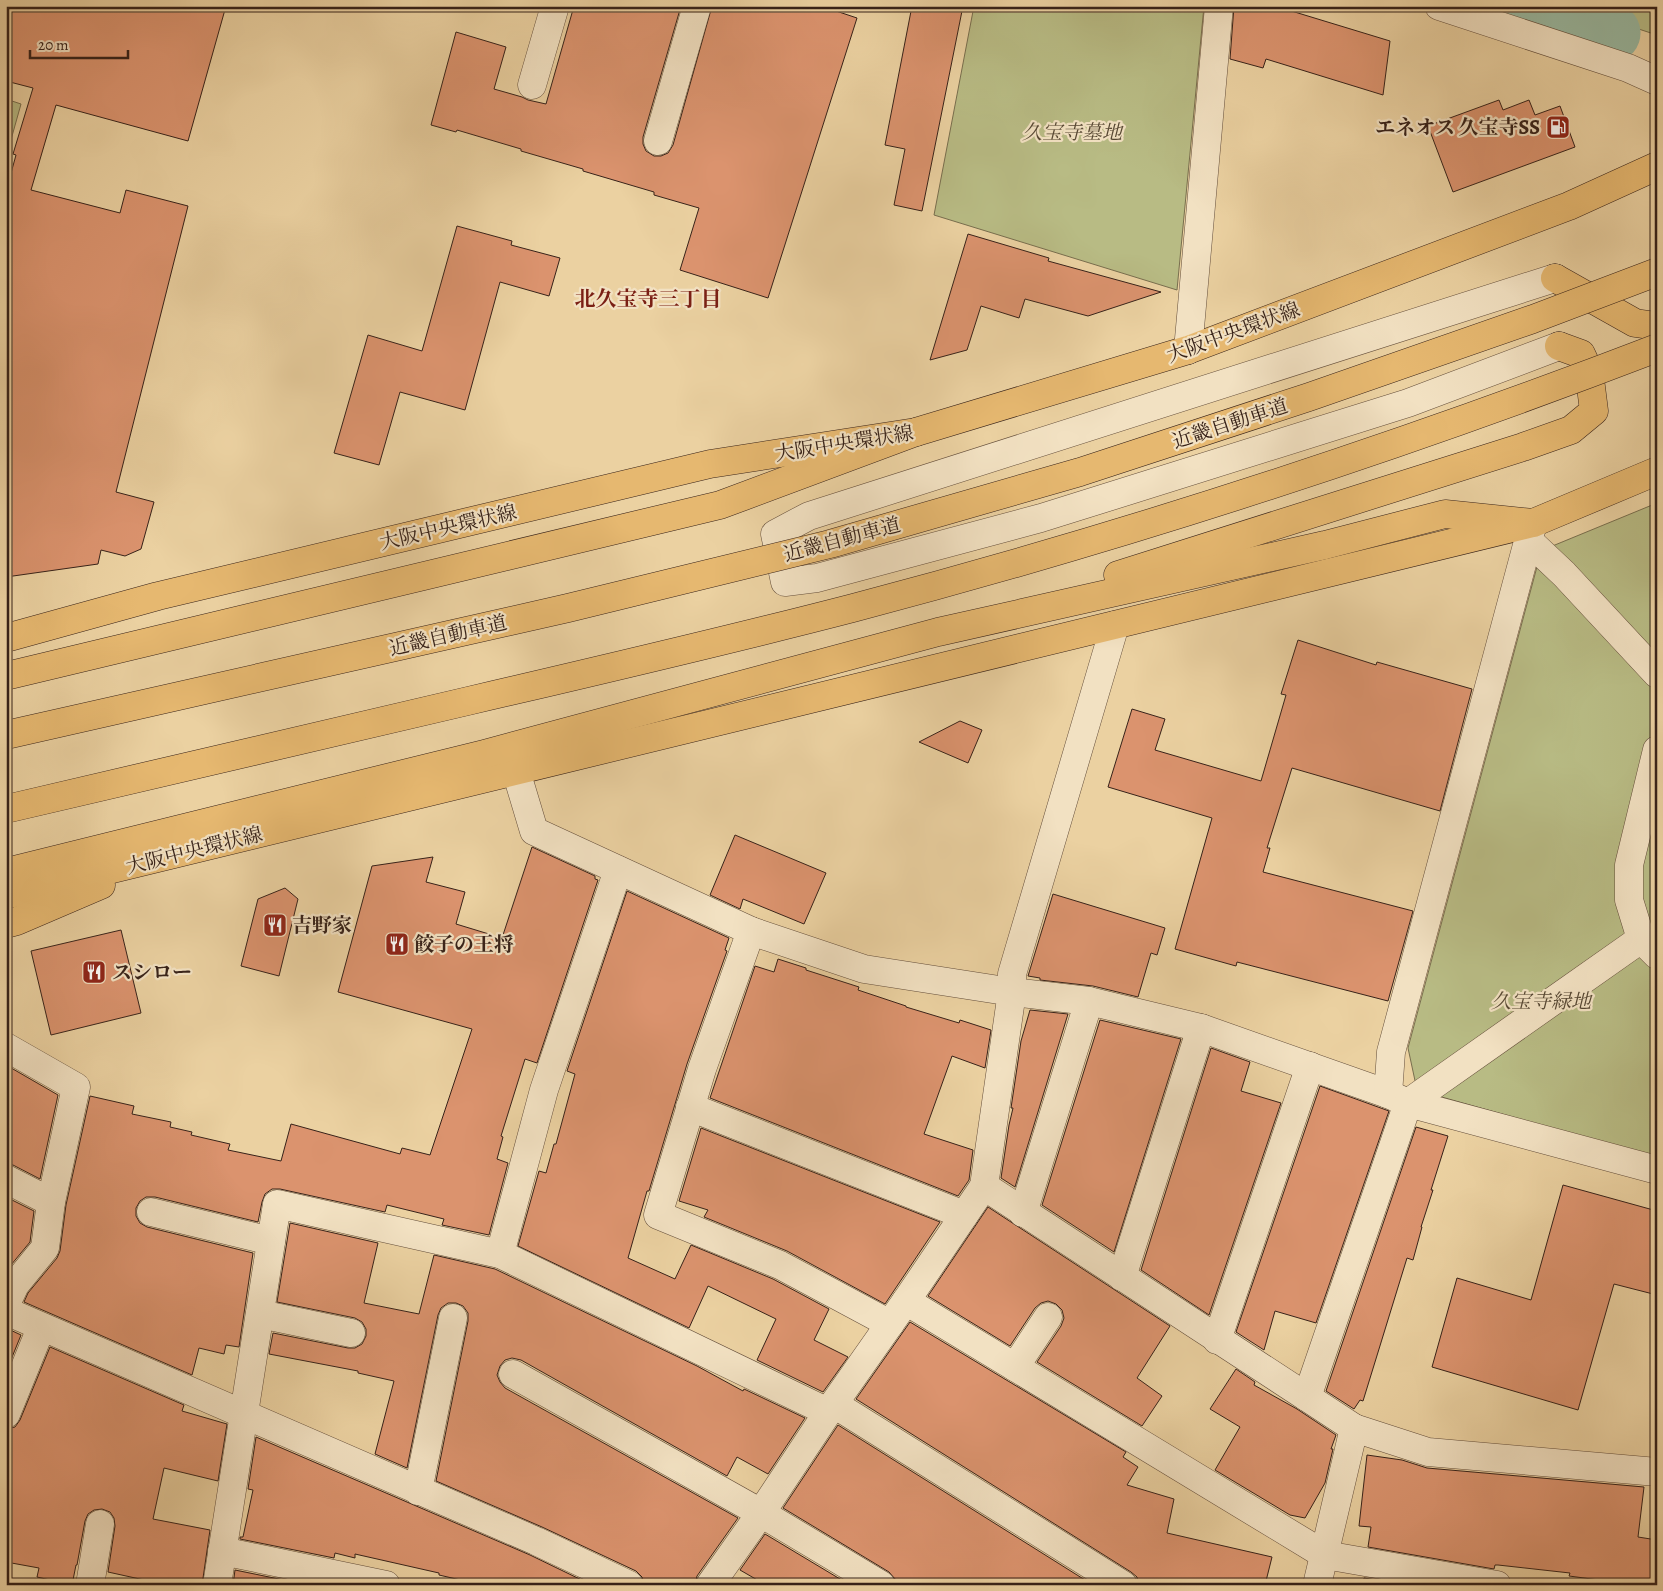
<svg xmlns="http://www.w3.org/2000/svg" width="1663" height="1591" viewBox="0 0 1663 1591" font-family="Alegreya,'Noto Serif JP',serif">
	<style>
		.green { fill: #b8bb84; stroke: #786e4e }
		.lines { fill: none; stroke-linecap: round; stroke-linejoin: round }
		.river { stroke: #99b8a0; stroke-width: 59 }
		.building { fill: #db936e; stroke: #372219 }
		.minor-casing { stroke: #644e3b; stroke-width: 29 }
		.major-casing { stroke: #372219; stroke-width: 29 }
		.highway-casing { stroke: #372219; stroke-width: 29 }
		.minor { stroke: #f2e1c2; stroke-width: 28 }
		.major { stroke: #e6b870; stroke-width: 28 }
		.highway { stroke: #e6b870; stroke-width: 28 }
		.highway-bridge-casing { stroke: #372219; stroke-width: 29; stroke-linecap: butt }
		.highway-bridge { stroke: #e6b870; stroke-width: 28 }
		.labels { text-anchor: middle; stroke-width: 4.5; stroke-linejoin: round; paint-order: stroke }
		.poi-label { font-size: 20px; font-weight: bold; fill: #372219; stroke: #f2e1c2; text-anchor: start }
		.park-label { font-size: 20px; font-style: italic; fill: #574834; stroke: #f2e1c2 }
		.street-label { font-size: 20px; fill: #372219; stroke: #f2e1c2 }
		.neighbourhood-label { font-size: 21px; font-weight: bold; fill: #7a1f14; stroke: #f2e1c2 }
	</style>
	<rect width="100%" height="100%" fill="#ebd1a1"/>
	<filter id="stains"><feTurbulence type="fractalNoise" baseFrequency=".004" numOctaves="4"/><feColorMatrix values="0 0 0 0 .2 0 0 0 0 .09 0 0 0 0 .02 0 0 0 .5 -.17"/></filter>
	<radialGradient id="worn" r=".72"><stop offset=".6" stop-color="#630" stop-opacity="0"/><stop offset="1" stop-color="#630" stop-opacity=".3"/></radialGradient>
	<g class="green">
		<polygon points="974,6 1204,6 1177,290 934,215"/>
		<polygon points="1568,6 1657,6 1657,35"/>
		<polygon points="6,99 21,104 7,154 6,153"/>
		<polygon points="1657,503 1657,1158 1417,1090 1408,1048 1538,563 1550,547"/>
	</g>
	<g class="lines">
		<polyline class="river" points="1528,6 1611,33"/>
	</g>
	<g class="building">
		<polygon points="6,6 226,6 188,141 56,105 31,190 120,213 126,190 188,206 116,492 154,502 141,549 125,556 101,550 98,564 6,577 6,183 8,184 16,155 13,154 33,88 6,81"/>
		<polygon points="574,6 681,6 643,137 643,144 646,151 654,156 661,156 668,153 673,145 712,6 821,6 857,18 768,298 680,270 699,208 654,195 654,192 583,171 583,169 521,151 521,149 457,130 456,132 431,125 456,32 506,47 494,89 522,97 528,100 546,104"/>
		<polygon points="912,6 963,6 922,211 894,205 905,149 885,145"/>
		<polygon points="1234,6 1275,6 1390,41 1383,95 1266,59 1263,68 1230,59"/>
		<polygon points="1499,100 1503,110 1529,100 1535,115 1560,106 1575,147 1453,192 1428,126"/>
		<polygon points="457,226 512,241 511,245 560,258 549,296 500,282 465,410 400,392 379,465 334,453 368,335 422,351"/>
		<polygon points="968,234 1049,258 1048,261 1161,292 1088,316 1025,299 1019,318 981,306 967,350 930,360"/>
		<polygon points="1298,640 1376,665 1377,662 1472,689 1440,811 1292,768 1267,848 1270,848 1263,872 1413,911 1388,1001 1237,962 1236,966 1175,949 1212,818 1108,787 1132,709 1165,719 1155,750 1261,781 1286,695 1281,694"/>
		<polygon points="960,721 982,730 968,763 919,742"/>
		<polygon points="735,835 826,873 804,924 743,899 740,909 710,895"/>
		<polygon points="532,847 595,876 595,879 598,880 537,1063 525,1059 501,1136 503,1137 497,1159 508,1163 489,1235 442,1225 444,1219 387,1205 385,1212 280,1189 272,1189 265,1194 262,1202 258,1222 155,1197 146,1197 140,1201 136,1208 136,1216 140,1223 147,1227 253,1253 239,1347 226,1345 224,1354 199,1348 192,1375 24,1302 28,1293 57,1258 60,1251 66,1205 90,1096 134,1106 132,1114 171,1122 170,1127 192,1132 191,1135 230,1144 228,1150 281,1161 291,1124 400,1154 402,1148 430,1155 472,1029 338,992 372,866 433,857 426,882 465,892 456,924 502,938"/>
		<polygon points="285,888 298,899 279,976 241,966 258,899"/>
		<polygon points="627,891 729,938 725,950 727,951 687,1064 649,1191 647,1191 628,1258 675,1279 691,1245 773,1279 829,1309 814,1340 848,1357 823,1392 757,1360 776,1319 708,1286 689,1328 518,1246 539,1171 546,1173 554,1144 556,1144 575,1074 567,1071"/>
		<polygon points="1053,894 1165,928 1157,955 1151,953 1138,997 1093,986 1040,980 1040,978 1028,976"/>
		<polygon points="121,930 141,1013 51,1035 31,951"/>
		<polygon points="778,959 806,968 806,970 859,987 858,990 906,1006 906,1007 959,1023 960,1020 991,1030 985,1068 952,1056 924,1134 973,1150 969,1180 958,1196 710,1098 755,966 774,972"/>
		<polygon points="1030,1010 1068,1014 1015,1187 1001,1178 1009,1125 1013,1108 1011,1108 1021,1041"/>
		<polygon points="1100,1020 1181,1039 1114,1252 1042,1205"/>
		<polygon points="1211,1048 1250,1062 1241,1091 1281,1103 1209,1315 1141,1270"/>
		<polygon points="6,1065 58,1095 40,1179 13,1165 6,1164"/>
		<polygon points="1320,1086 1389,1111 1316,1323 1275,1311 1264,1350 1236,1332"/>
		<polygon points="1416,1127 1448,1136 1431,1190 1433,1190 1421,1227 1422,1227 1413,1260 1407,1258 1363,1401 1360,1400 1354,1409 1326,1391"/>
		<polygon points="701,1128 940,1222 885,1304 787,1251 704,1217 708,1210 679,1201"/>
		<polygon points="1563,1185 1657,1211 1657,1295 1614,1284 1578,1410 1432,1367 1457,1278 1531,1300"/>
		<polygon points="6,1197 34,1211 30,1242 6,1271"/>
		<polygon points="988,1207 1170,1326 1137,1378 1162,1396 1142,1426 1037,1362 1061,1326 1064,1318 1062,1310 1056,1304 1048,1301 1041,1303 1035,1308 1010,1346 928,1296"/>
		<polygon points="290,1223 378,1243 364,1303 419,1314 434,1255 495,1269 697,1366 743,1391 744,1389 805,1418 768,1474 737,1457 727,1476 521,1360 512,1358 505,1360 500,1366 497,1375 500,1382 505,1388 738,1518 697,1576 695,1585 644,1585 642,1577 636,1571 542,1527 436,1481 468,1321 468,1313 463,1306 456,1303 448,1303 441,1308 438,1315 407,1468 375,1454 394,1381 358,1373 358,1371 269,1354 273,1333 348,1348 355,1348 362,1344 366,1336 366,1329 362,1322 355,1318 277,1302"/>
		<polygon points="910,1322 1126,1452 1123,1457 1138,1467 1127,1485 1174,1499 1167,1533 1272,1557 1265,1585 1138,1585 1137,1577 1131,1572 856,1399"/>
		<polygon points="6,1328 21,1335 6,1372"/>
		<polygon points="50,1347 184,1405 182,1411 227,1424 218,1481 164,1468 153,1519 210,1530 202,1585 167,1585 108,1572 115,1526 114,1518 110,1512 102,1509 94,1510 88,1514 85,1521 77,1565 76,1565 72,1585 37,1577 39,1568 6,1562 6,1429 15,1427 20,1420"/>
		<polygon points="1236,1369 1255,1382 1254,1385 1297,1409 1336,1435 1331,1449 1333,1449 1325,1483 1305,1518 1290,1515 1215,1470 1240,1427 1210,1409"/>
		<polygon points="838,1425 1093,1585 905,1585 895,1579 889,1572 783,1508"/>
		<polygon points="256,1437 530,1555 592,1585 482,1585 439,1575 439,1573 355,1554 355,1558 335,1553 334,1558 240,1539 240,1537 243,1537 253,1490 248,1489"/>
		<polygon points="1367,1455 1402,1460 1427,1468 1644,1487 1638,1537 1657,1540 1657,1585 1644,1585 1614,1581 1614,1582 1569,1576 1570,1573 1498,1565 1495,1565 1494,1569 1368,1547 1371,1527 1359,1526"/>
		<polygon points="765,1534 850,1585 766,1585 740,1570"/>
		<polygon points="235,1570 308,1585 233,1585"/>
		<polygon points="1364,1578 1405,1585 1363,1585"/>
	</g>
	<g class="lines">
		<g class="minor-casing">
			<g id="minor">
				<polyline points="1439,6 1628,68 1657,81"/>
				<polyline points="532,85 555,6"/>
				<polyline points="658,141 697,6"/>
				<polyline points="1555,278 809,516 775,534 785,582 817,578 1041,518 1408,403 1559,346"/>
				<polyline points="1188,350 1219,6"/>
				<polyline points="1529,541 1564,574 1657,674"/>
				<polyline points="1657,750 1629,865 1629,900 1641,939 1657,955"/>
				<polyline points="516,771 534,831 751,931 702,1069 658,1215 780,1265 890,1324"/>
				<polyline points="751,931 864,969 1012,992 1089,1001 1201,1028 1388,1094 1408,1103 1657,1170"/>
				<polyline points="6,1047 76,1087 51,1202 6,1179"/>
				<polyline points="1388,1094 1391,1052 1533,523"/>
				<polyline points="690,1107 964,1215"/>
				<polyline points="984,1186 1354,1428 1317,1585"/>
				<polyline points="151,1212 271,1241"/>
				<polyline points="1023,1213 1089,1001"/>
				<polyline points="500,1254 544,1090 618,870"/>
				<polyline points="1122,1277 1201,1028"/>
				<polyline points="906,1301 1325,1555 1497,1585"/>
				<polyline points="6,1304 15,1285 45,1248 51,1202"/>
				<polyline points="6,1311 536,1541 629,1585"/>
				<polyline points="260,1314 351,1333"/>
				<polyline points="1217,1340 1310,1066"/>
				<polyline points="1015,1367 1048,1317"/>
				<polyline points="513,1374 761,1513 881,1585"/>
				<polyline points="1307,1397 1408,1103 1641,939"/>
				<polyline points="834,1404 1123,1585"/>
				<polyline points="6,1414 41,1328"/>
				<polyline points="1354,1428 1428,1452 1657,1472"/>
				<polyline points="418,1491 453,1318"/>
				<polyline points="222,1551 386,1585"/>
				<polyline points="90,1585 100,1524"/>
				<polyline points="217,1585 277,1204 500,1254 828,1412"/>
				<polyline points="710,1585 761,1513 828,1412 906,1301 984,1186 1012,992 1012,974 1115,625"/>
			</g>
		</g>
		<g class="major-casing">
			<g id="major">
				<polyline points="6,638 158,596 710,464 916,432 1188,350 1569,206 1657,166"/>
				<polyline points="6,895 1533,523 1657,471"/>
				<polyline points="6,924 17,921 101,885"/>
			</g>
		</g>
		<g class="highway-casing">
			<g id="highway">
				<polyline points="1555,278 1635,323 1657,326"/>
				<polyline points="1118,575 1523,447 1571,430 1594,411 1589,371 1581,354 1559,346"/>
				<polyline points="6,676 720,505 916,432"/>
				<polyline points="6,872 484,754 938,632 1325,545 1445,514 1533,523"/>
			</g>
		</g>
		<use href="#minor" class="minor"/>
		<use href="#major" class="major"/>
		<use href="#highway" class="highway"/>
		<g class="highway-bridge-casing">
			<g id="highway-bridge">
				<polyline points="6,735 568,608 830,544 1080,472 1309,397 1533,319 1657,272"/>
				<path d="M6,809C160,773 314,737 468,701C597,671 726,641 853,608C1126,536 1394,449 1657,348"/>
			</g>
		</g>
		<use href="#highway-bridge" class="highway-bridge"/>
	</g>
	<defs>
		<g id="fuel-square" transform="scale(1.25)"><rect x="-9" y="-9" width="18" height="18" rx="4" fill="#8f2418" stroke="#f2e1c2"/><path d="M-5.5-6h7V0h2V4h1.3V-2.5L3-4.5l.8-.8L6-3V5H2.5V1h-1V6h-7ZM-4.2-4.7v3.2H.2V-4.7Z" fill="#fff"/></g>
		<g id="restaurant-square" transform="scale(1.25)"><rect x="-9" y="-9" width="18" height="18" rx="4" fill="#8f2418" stroke="#f2e1c2"/><path d="M-5-6h1v4h1v-4h1v4h1v-4h1v5L-1.5 .5V6h-2V.5L-5-1ZM5-6V6H3V1.5H1.5Q1.5-4 5-6Z" fill="#fff"/></g>
	</defs>
	<g fill-rule="evenodd">
		<use href="#fuel-square" x="1558" y="127"/>
		<use href="#restaurant-square" x="275" y="925"/>
		<use href="#restaurant-square" x="397" y="944"/>
		<use href="#restaurant-square" x="94" y="972"/>
	</g>
	<g class="labels">
		<g class="poi-label">
			<text x="1540" y="134" text-anchor="end">エネオス 久宝寺SS</text>
			<text x="292" y="932">吉野家</text>
			<text x="414" y="951">餃子の王将</text>
			<text x="112" y="979">スシロー</text>
		</g>
		<g class="park-label">
			<text x="1072" y="139">久宝寺墓地</text>
			<text x="1541" y="1008">久宝寺緑地</text>
		</g>
		<g class="street-label">
			<text transform="translate(1233 332) rotate(-20)" y="7">大阪中央環状線</text>
			<text transform="translate(1230 423) rotate(-18)" y="7">近畿自動車道</text>
			<text transform="translate(844 443) rotate(-9)" y="7">大阪中央環状線</text>
			<text transform="translate(448 527) rotate(-13)" y="7">大阪中央環状線</text>
			<text transform="translate(842 539) rotate(-15)" y="7">近畿自動車道</text>
			<text transform="translate(448 635) rotate(-13)" y="7">近畿自動車道</text>
			<text transform="translate(194 850) rotate(-14)" y="7">大阪中央環状線</text>
		</g>
		<g class="neighbourhood-label">
			<text x="648" y="306">北久宝寺三丁目</text>
		</g>
	</g>
	<rect width="1663" height="1591" fill="none" stroke="#ebd1a1" stroke-width="25"/>
	<rect x="8" y="8" width="1648" height="1576" fill="none" stroke="#372219" stroke-width="2.5"/>
	<rect x="12" y="12" width="1638" height="1566" fill="none" stroke="#372219"/>
	<path d="M30 50v8h98v-8" fill="none" stroke="#372219" stroke-width="2.5"/>
	<text x="38" y="50" font-size="15" fill="#372219" stroke="#f2e1c2" stroke-width="4" paint-order="stroke">20 m</text>
	<rect width="100%" height="100%" filter="url(#stains)"/>
	<rect width="100%" height="100%" fill="url(#worn)"/>
</svg>
